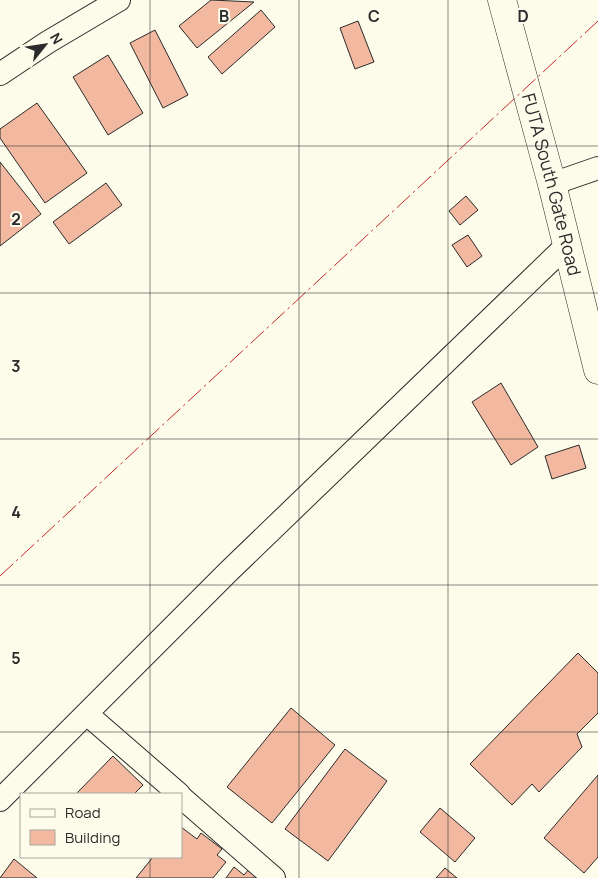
<svg xmlns="http://www.w3.org/2000/svg" width="598" height="878" viewBox="0 0 598 878" font-family="Manrope,sans-serif">
	<style>
		.building { fill: #f2b8a0; stroke: #2b2b2b }
		.lines { fill: none; stroke-linecap: round; stroke-linejoin: round }
		.minor-casing { stroke: #2b2b2b; stroke-width: 24 }
		.secondary-casing { stroke: #2b2b2b; stroke-width: 29 }
		.minor { stroke: #fdfbea; stroke-width: 22 }
		.secondary { stroke: #fdfbea; stroke-width: 28 }
		.power { stroke: #c62828; stroke-width: 1; stroke-dasharray: 18 4 2.5 4; stroke-linecap: butt }
		.grid { fill: none; stroke: #2b2b2b; stroke-width: 1; stroke-opacity: 0.55 }
		.labels { text-anchor: middle; stroke-width: 4; stroke-linejoin: round; paint-order: stroke }
		.street-label { font-size: 18px; fill: #2b2b2b; stroke: #fdfbea }
		.grid-label { font-size: 16px; text-anchor: middle; font-weight: bold; fill: #2b2b2b; stroke: #fdfbea; stroke-width: 4; stroke-linejoin: round; paint-order: stroke }
	</style>
	<rect width="100%" height="100%" fill="#fdfbea"/>
	<g class="building">
		<polygon points="211,0 254,2 197,48 179,26"/>
		<polygon points="261,10 275,27 222,74 208,57"/>
		<polygon points="358,21 374,62 355,69 340,28"/>
		<polygon points="155,30 188,95 163,108 130,43"/>
		<polygon points="108,55 143,113 108,135 73,77"/>
		<polygon points="37,103 87,173 45,203 0,138 0,129"/>
		<polygon points="0,162 41,214 0,246"/>
		<polygon points="106,183 122,205 69,244 53,222"/>
		<polygon points="466,196 478,210 460,225 449,211"/>
		<polygon points="468,235 482,256 467,267 452,245"/>
		<polygon points="501,383 538,447 511,465 472,402"/>
		<polygon points="579,445 586,468 552,479 545,456"/>
		<polygon points="578,653 598,673 598,713 577,734 582,747 539,792 532,784 512,805 470,764"/>
		<polygon points="291,708 335,745 272,823 227,787"/>
		<polygon points="345,749 387,781 328,861 285,829"/>
		<polygon points="113,756 143,785 134,794 76,794"/>
		<polygon points="598,775 598,857 584,873 544,838"/>
		<polygon points="440,808 475,838 455,862 420,832"/>
		<polygon points="181,827 197,839 201,833 222,849 217,855 226,862 213,878 136,878 153,857 181,857"/>
		<polygon points="14,859 37,878 0,878"/>
		<polygon points="234,867 244,875 249,869 261,878 226,878"/>
		<polygon points="445,868 457,878 436,878"/>
	</g>
	<g class="lines">
		<g class="minor-casing">
			<g id="minor">
				<polyline points="0,74 48,42 119,0"/>
				<polyline points="552,184 598,168"/>
				<polyline points="88,715 179,794"/>
				<polyline points="181,797 274,878"/>
				<polyline points="0,800 229,571 566,246"/>
			</g>
		</g>
		<g class="secondary-casing">
			<g id="secondary">
				<path id="s1" d="M502,0L552,184L598,370"/>
			</g>
		</g>
		<use href="#minor" class="minor"/>
		<use href="#secondary" class="secondary"/>
		<polyline class="power" points="0,576 598,21"/>
	</g>
	<path class="grid" d="M150,0V794M299,0V878M448,0V878M0,146H598M0,293H598M0,439H598M0,585H598M0,732H598M150,857V878"/>
	<g class="labels">
		<g class="street-label">
			<text dy="6" stroke="none"><textPath href="#s1" startOffset="191">FUTA South Gate Road</textPath></text>
		</g>
	</g>
	<g class="grid-label">
		<text x="224" y="22">B</text>
		<text x="374" y="22">C</text>
		<text x="523" y="22">D</text>
		<text x="16" y="225">2</text>
		<text x="16" y="372">3</text>
		<text x="16" y="518">4</text>
		<text x="16" y="664">5</text>
	</g>
	<rect x="20" y="793" width="162" height="65" fill="#fdfbea" stroke="#a9a89e"/>
	<rect x="30" y="809" width="25" height="8" fill="#fdfbea" stroke="#a9a89e"/>
	<text x="65" y="818" font-size="15" fill="#2b2b2b">Road</text>
	<rect x="30" y="830" width="25" height="15" fill="#f2b8a0" stroke="#a9a89e"/>
	<text x="65" y="843" font-size="15" fill="#2b2b2b">Building</text>
	<g transform="translate(45 45) rotate(60)" stroke="#fdfbea" stroke-width="4" paint-order="stroke">
	<path d="M0-4L9 19L0 12L-9 19Z" fill="#2b2b2b"/>
	<text y="-8" font-size="14" font-weight="bold" text-anchor="middle" fill="#2b2b2b">N</text>
	</g>
</svg>
